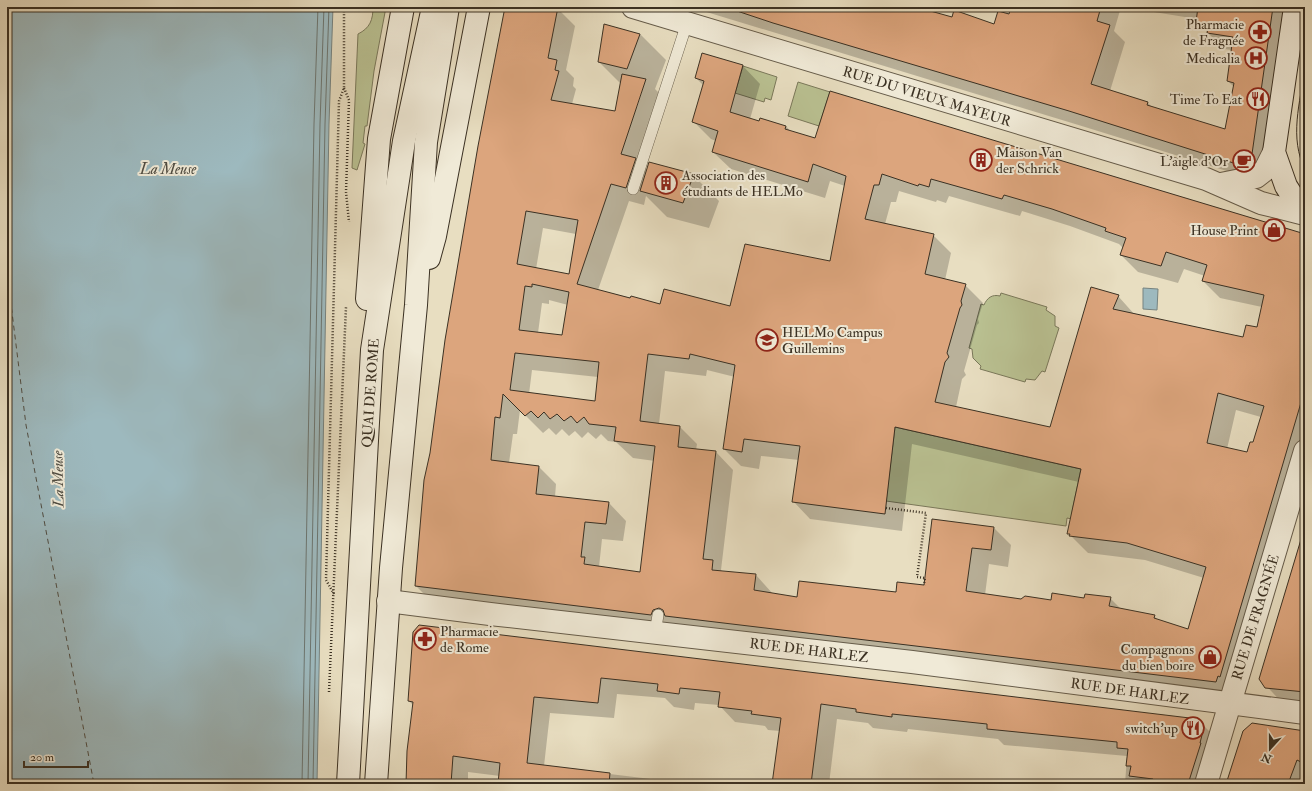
<svg xmlns="http://www.w3.org/2000/svg" width="1312" height="791" viewBox="0 0 1312 791" font-family="'IM FELL Double Pica',serif">
	<style>
		.green { fill: #b9c091; stroke: #7a785a }
		.water { fill: #9db9be; stroke: #768380 }
		.shadow { fill: #0003; fill-rule: evenodd }
		.lines { fill: none; stroke-linecap: round; stroke-linejoin: round }
		.shore { stroke: #6c7570; stroke-width: 1 }
		.ferry { stroke: #4f4c42; stroke-width: 1; stroke-dasharray: 5 4; stroke-linecap: butt }
		.building { fill: #dca57d; stroke: #3b3123; fill-rule: evenodd }
		.lane-casing { stroke: #665c4a; stroke-width: 12 }
		.street-casing { stroke: #665c4a; stroke-width: 24 }
		.secondary-casing { stroke: #3b3123; stroke-width: 24 }
		.path { stroke: #3b3123; stroke-width: 2.5; stroke-dasharray: 1 2; stroke-linecap: butt }
		.lane { stroke: #f0ead7; stroke-width: 11 }
		.street { stroke: #f0ead7; stroke-width: 22 }
		.secondary { stroke: #f0ead7; stroke-width: 22 }
		.tram { stroke: #3b3123; stroke-width: 1 }
		.labels { text-anchor: middle; stroke-width: 4; stroke-linejoin: round; paint-order: stroke }
		.poi-label { font-size: 14px; fill: #3b3123; stroke: #f0ead7; text-anchor: end }
		.street-label { font-size: 14px; fill: #3b3123; stroke: #f0ead7 }
		.water-label { font-size: 15px; font-style: italic; fill: #4f4c42; stroke: #f0ead7 }
	</style>
	<rect width="100%" height="100%" fill="#e8dec1"/>
	<filter id="stains"><feTurbulence type="fractalNoise" baseFrequency=".005" numOctaves="4"/><feColorMatrix values="0 0 0 0 .2 0 0 0 0 .09 0 0 0 0 .02 0 0 0 .5 -.17"/></filter>
	<radialGradient id="worn" r=".72"><stop offset=".6" stop-color="#630" stop-opacity="0"/><stop offset="1" stop-color="#630" stop-opacity=".3"/></radialGradient>
	<g class="green">
		<path d="M373,7H386L374,71L367,126H365L363,143L365,144L357,170L352,168L358,34C370,28 373,20 373,7Z"/>
		<polygon points="743,66 777,77 771,100 765,98 764,102 735,93"/>
		<polygon points="798,82 830,92 819,126 788,116"/>
		<path d="M1001,293L1047,307L1046,310L1055,316V326L1059,328L1045,372L1042,371L1035,380L1026,379L1025,382L980,369L981,366L973,358L972,349L969,348L981,304L984,305C987,298 992,294 1000,296Z"/>
		<polygon points="895,427 1081,469 1072,512 1072,519 1067,518 1066,526 886,501"/>
	</g>
	<g class="water">
		<polygon points="7,7 333,7 329,124 317,784 7,784"/>
		<polygon points="1143,288 1158,289 1157,310 1143,309"/>
	</g>
	<g class="shadow">
		<path d="M507,7H552L558,9L575,26L566,70L574,78L573,86L576,89L572,104L615,112L621,84L599,62L640,34L666,60L655,89L663,97L640,164L647,171L693,175L719,201L709,228L667,217L646,196L644,205L629,201L598,290L661,305L731,307L831,262L845,186L830,181L825,198L731,169L713,152L716,141L711,139L694,122L704,86L696,78L703,54L743,66L760,84L750,119L786,126L791,132L816,140L1305,235V467L1237,694L433,603L416,586L431,453ZM640,92H642L637,107H635ZM899,191L936,202L937,200L946,203L949,196L1020,216L1022,211L1070,226L1119,244L1123,248L1121,255L1138,272L1178,283L1184,269L1205,276L1203,281L1220,298L1262,307L1257,328L1244,339L1135,315L1118,296L1051,428L956,407L962,379L966,375L964,371L977,325L979,323L978,319L983,303L965,285L945,280L951,253L933,235L885,224L891,202H896ZM543,228L576,234L569,275L536,269ZM549,300L568,305L563,336L538,333L542,303L549,304ZM532,370L598,377L596,402L529,394ZM707,370L735,377L724,449L741,466L759,469L761,456L799,460L793,501L810,519L902,531L912,444L1079,482L1068,533L1088,553L1145,560L1204,578L1189,630L1158,620L1154,616L1122,610L1110,598L1052,601L1022,600L985,595L989,564L1008,567L1011,545L994,528L933,520L925,586L897,593L798,598L773,594L756,575L723,572L721,570L733,470L716,452L696,450L697,444L680,427L659,424L665,371L706,376ZM520,410L543,433L549,428L556,435L562,429L569,436L575,431L582,438L588,432L596,439L601,434L608,441L616,442L633,458L655,461L641,573L599,567L602,539L623,541L626,521L609,503L555,497L556,484L539,467L509,463L513,434H517ZM1236,410L1261,417L1253,443L1248,454L1227,449Z"/>
		<polygon points="690,7 918,7 917,8 952,18 994,25 1009,15 1012,7 1121,7 1114,31 1125,42 1110,91 1148,103 1153,108 1226,130 1234,87 1228,81 1232,50 1224,49 1197,22 1197,19 1123,7 1291,7 1259,181 1085,127"/>
		<polygon points="1305,526 1305,707 1284,705 1260,679"/>
		<polygon points="414,632 1198,720 1214,736 1208,784 1125,784 1127,756 1004,745 998,739 908,729 907,732 873,728 868,723 837,719 829,784 773,784 780,731 768,730 765,726 735,722 719,705 695,703 694,710 674,707 665,698 617,694 614,718 550,713 544,766 692,784 499,784 500,776 468,772 468,784 407,784 414,706 409,701"/>
		<polygon points="1252,724 1305,731 1305,784 1228,784"/>
	</g>
	<g class="lines">
		<g class="shore">
			<polyline points="302,784 314,124 318,7"/>
			<polyline points="308,784 320,124 324,7"/>
			<polyline points="313,784 325,124 329,7"/>
		</g>
		<polyline class="ferry" points="7,272 26,425 94,784"/>
	</g>
	<g class="building">
		<path d="M505,7H558L548,58L557,60L555,70L559,71L551,100L615,111L622,74L646,79L621,154L636,158L626,188L611,184L577,284L630,298L631,296L660,304L664,289L730,306L745,244L830,261L846,176L813,164L808,182L712,152L718,131L692,122L704,81L695,78L702,53L743,65L730,112L759,121L760,118L786,126L785,129L815,138L830,91L1305,234V389L1220,677L1218,676L1216,682L665,616L663,610L659,608L653,610L651,615L415,586L424,480L430,453L445,340L478,146ZM882,174L918,186L919,184L929,187L931,179L1002,199L1004,195L1052,209L1106,228L1105,231L1126,238L1120,255L1161,266L1166,252L1207,265L1202,281L1264,295L1257,327L1246,325L1243,337L1113,309L1119,295L1091,287L1050,427L935,402L945,362L949,357L947,353L960,308L962,305L961,301L966,284L925,274L934,234L865,219L874,185H879ZM526,211L578,220L569,274L517,264ZM532,284L569,292L562,335L519,330L525,286L532,287ZM515,353L599,362L595,401L510,390ZM648,354L689,359L690,354L735,365L723,449L742,452L744,439L800,446L792,502L885,514L895,427L1081,469L1067,534H1070L1069,536L1127,543L1206,567L1188,629L1154,618L1155,615L1109,606L1111,597L1085,594L1084,598L1052,593L1051,600L1025,596L1021,599L966,591L972,548L991,550L994,527L932,519L924,585L897,582L896,592L799,581L797,597L754,590L756,574L712,570L713,560L703,559L716,451L678,447L680,426L640,421ZM1218,393L1264,406L1253,442H1250L1247,452L1207,443ZM503,394L525,416L531,411L538,418L544,412L550,419L557,414L564,421L571,416L577,423L584,417L589,424L616,427L614,441L655,446L640,572L584,564L585,557H581L585,522L606,524L609,502L536,494L539,466L491,460L495,417L500,418Z"/>
		<polygon points="735,7 916,7 952,17 954,10 994,24 998,11 1009,14 1011,7 1101,7 1097,21 1110,25 1091,84 1148,102 1147,105 1225,129 1234,83 1227,81 1233,37 1207,33 1209,24 1196,22 1198,7 1273,7 1251,161 1243,166 1069,111 773,23 734,10"/>
		<polygon points="604,24 640,34 627,69 598,62"/>
		<polygon points="649,162 694,174 683,203 640,191"/>
		<polygon points="1302,536 1305,536 1305,692 1265,688 1259,679"/>
		<polygon points="419,625 1198,719 1204,727 1200,743 1201,743 1188,784 1152,784 1153,779 1129,776 1131,766 1126,766 1128,749 1117,748 1117,742 987,729 987,724 892,714 892,717 856,712 856,709 821,704 811,784 772,784 781,718 751,714 752,711 718,707 720,692 680,688 679,694 657,691 658,684 601,678 598,703 534,697 527,763 610,773 609,784 498,784 500,763 453,756 451,784 406,784 407,751 413,702 408,701 413,632"/>
		<polygon points="1252,723 1305,731 1305,756 1302,755 1301,762 1297,760 1288,784 1226,784 1243,731"/>
	</g>
	<g class="lines">
		<g class="lane-casing">
			<g id="lane">
				<polyline points="633,189 687,23"/>
				<polyline points="655,633 658,615"/>
			</g>
		</g>
		<g class="street-casing">
			<g id="street">
				<polyline points="633,7 1206,179 1261,203 1305,214"/>
				<polyline points="1221,184 1256,177 1265,170 1274,152"/>
				<polyline points="388,601 490,614 912,662 1305,713"/>
				<polyline points="1206,784 1305,451"/>
			</g>
		</g>
		<g class="secondary-casing">
			<g id="secondary">
				<polyline points="1295,7 1274,152 1286,186 1298,205 1305,211"/>
				<polyline points="429,258 435,236 479,7"/>
				<polyline points="367,299 379,139 403,7"/>
				<polyline points="348,784 372,350 404,141 433,7"/>
				<polyline points="376,784 391,568 416,305 426,142 448,7"/>
			</g>
		</g>
		<g class="path">
			<polyline points="344,88 349,100 346,192 349,222"/>
			<polyline points="886,508 926,513 917,577 925,578 924,585"/>
			<polyline points="334,594 326,580 339,101 344,88 344,7"/>
			<polyline points="329,692 346,307"/>
		</g>
		<use href="#lane" class="lane"/>
		<use href="#street" class="street"/>
		<use href="#secondary" class="secondary"/>
		<path class="tram" d="M1305,70C1300,101 1289,139 1305,169"/>
	</g>
	<defs>
		<g id="pharmacy-ring" transform="scale(1.15)"><circle r="9.5" fill="#f0ead7" stroke="#8f2418" stroke-width="1.5"/><path d="M-2-6h4v4h4v4h-4v4h-4v-4h-4v-4h4Z" fill="#8f2418"/></g>
		<g id="hospital-ring" transform="scale(1.15)"><circle r="9.5" fill="#f0ead7" stroke="#8f2418" stroke-width="1.5"/><path d="M-5-5h3v3.5h4V-5h3V5h-3V1.5h-4V5h-3Z" fill="#8f2418"/></g>
		<g id="restaurant-ring" transform="scale(1.15)"><circle r="9.5" fill="#f0ead7" stroke="#8f2418" stroke-width="1.5"/><path d="M-5-6h1v4h1v-4h1v4h1v-4h1v5L-1.5 .5V6h-2V.5L-5-1ZM5-6V6H3V1.5H1.5Q1.5-4 5-6Z" fill="#8f2418"/></g>
		<g id="building-ring" transform="scale(1.15)"><circle r="9.5" fill="#f0ead7" stroke="#8f2418" stroke-width="1.5"/><path d="M-4-6H4V6H1V3H-1V6H-4ZM-2.5-4.3h1.7v1.8h-1.7ZM.8-4.3h1.7v1.8H.8ZM-2.5-1h1.7V.8h-1.7ZM.8-1h1.7V.8H.8Z" fill="#8f2418"/></g>
		<g id="cafe-ring" transform="scale(1.15)"><circle r="9.5" fill="#f0ead7" stroke="#8f2418" stroke-width="1.5"/><path d="M-5.5-4.5H6V0H3Q3 3.5 0 3.5H-2.5Q-5.5 3.5-5.5 0ZM3-3.2v2h1.7v-2ZM-6 4.5H4V6H-6Z" fill="#8f2418"/></g>
		<g id="shop-ring" transform="scale(1.15)"><circle r="9.5" fill="#f0ead7" stroke="#8f2418" stroke-width="1.5"/><path d="M-5-2.5h2.3a2.7 3.5 0 0 1 5.4 0H5L5.5 6h-11ZM-1.5-2.5h3a1.5 2.3 0 0 0-3 0Z" fill="#8f2418"/></g>
		<g id="university-ring" transform="scale(1.15)"><circle r="9.5" fill="#f0ead7" stroke="#8f2418" stroke-width="1.5"/><path d="M0-5L7-2L0 1L-7-2ZM-4 1L0 2.5L4 1V4Q0 6-4 4Z" fill="#8f2418"/></g>
	</defs>
	<g fill-rule="evenodd">
		<use href="#pharmacy-ring" x="1260" y="32"/>
		<use href="#hospital-ring" x="1256" y="58"/>
		<use href="#restaurant-ring" x="1258" y="99"/>
		<use href="#building-ring" x="981" y="160"/>
		<use href="#cafe-ring" x="1244" y="161"/>
		<use href="#building-ring" x="666" y="183"/>
		<use href="#shop-ring" x="1274" y="230"/>
		<use href="#university-ring" x="767" y="340"/>
		<use href="#pharmacy-ring" x="425" y="639"/>
		<use href="#shop-ring" x="1210" y="657"/>
		<use href="#restaurant-ring" x="1193" y="728"/>
	</g>
	<g class="labels">
		<g class="poi-label">
			<text x="1244" y="29">Pharmacie<tspan x="1244" dy="16">de Fragnée</tspan></text>
			<text x="1240" y="63">Medicalia</text>
			<text x="1242" y="104">Time To Eat</text>
			<text x="996" y="157" text-anchor="start">Maison Van<tspan x="996" dy="16">der Schrick</tspan></text>
			<text x="1228" y="166">L'aigle d'Or</text>
			<text x="682" y="180" text-anchor="start">Association des<tspan x="682" dy="16">étudiants de HELMo</tspan></text>
			<text x="1258" y="235">House Print</text>
			<text x="782" y="337" text-anchor="start">HELMo Campus<tspan x="782" dy="16">Guillemins</tspan></text>
			<text x="440" y="636" text-anchor="start">Pharmacie<tspan x="440" dy="16">de Rome</tspan></text>
			<text x="1194" y="654">Compagnons<tspan x="1194" dy="16">du bien boire</tspan></text>
			<text x="1178" y="733">switch'up</text>
		</g>
		<g class="street-label">
			<text transform="translate(927 96) rotate(17)" y="5">RUE DU VIEUX MAYEUR</text>
			<text transform="translate(370 393) rotate(-86)" y="5">QUAI DE ROME</text>
			<text transform="translate(1255 617) rotate(-73)" y="5">RUE DE FRAGNÉE</text>
			<text transform="translate(809 650) rotate(7)" y="5">RUE DE HARLEZ</text>
			<text transform="translate(1130 691) rotate(8)" y="5">RUE DE HARLEZ</text>
		</g>
		<g class="water-label">
			<text x="168" y="174">La Meuse</text>
			<text transform="translate(58 479) rotate(-91)" y="5">La Meuse</text>
		</g>
	</g>
	<rect width="1312" height="791" fill="none" stroke="#e8dec1" stroke-width="24"/>
	<rect x="8" y="8" width="1296" height="775" fill="none" stroke="#3b3123" stroke-width="2"/>
	<rect x="12" y="12" width="1288" height="767" fill="none" stroke="#3b3123"/>
	<g transform="translate(1270 749) rotate(201)" stroke="#f0ead7" stroke-width="3" paint-order="stroke">
	<path d="M0-3L7 15L0 10L-7 15Z" fill="#3b3123"/>
	<text y="-6" font-size="11" font-weight="bold" text-anchor="middle" fill="#3b3123">N</text>
	</g>
	<path d="M24 761v6h64v-6" fill="none" stroke="#3b3123" stroke-width="2"/>
	<text x="30" y="761" font-size="12" fill="#3b3123" stroke="#f0ead7" stroke-width="3" paint-order="stroke">20 m</text>
	<rect width="100%" height="100%" filter="url(#stains)"/>
	<rect width="100%" height="100%" fill="url(#worn)"/>
</svg>
